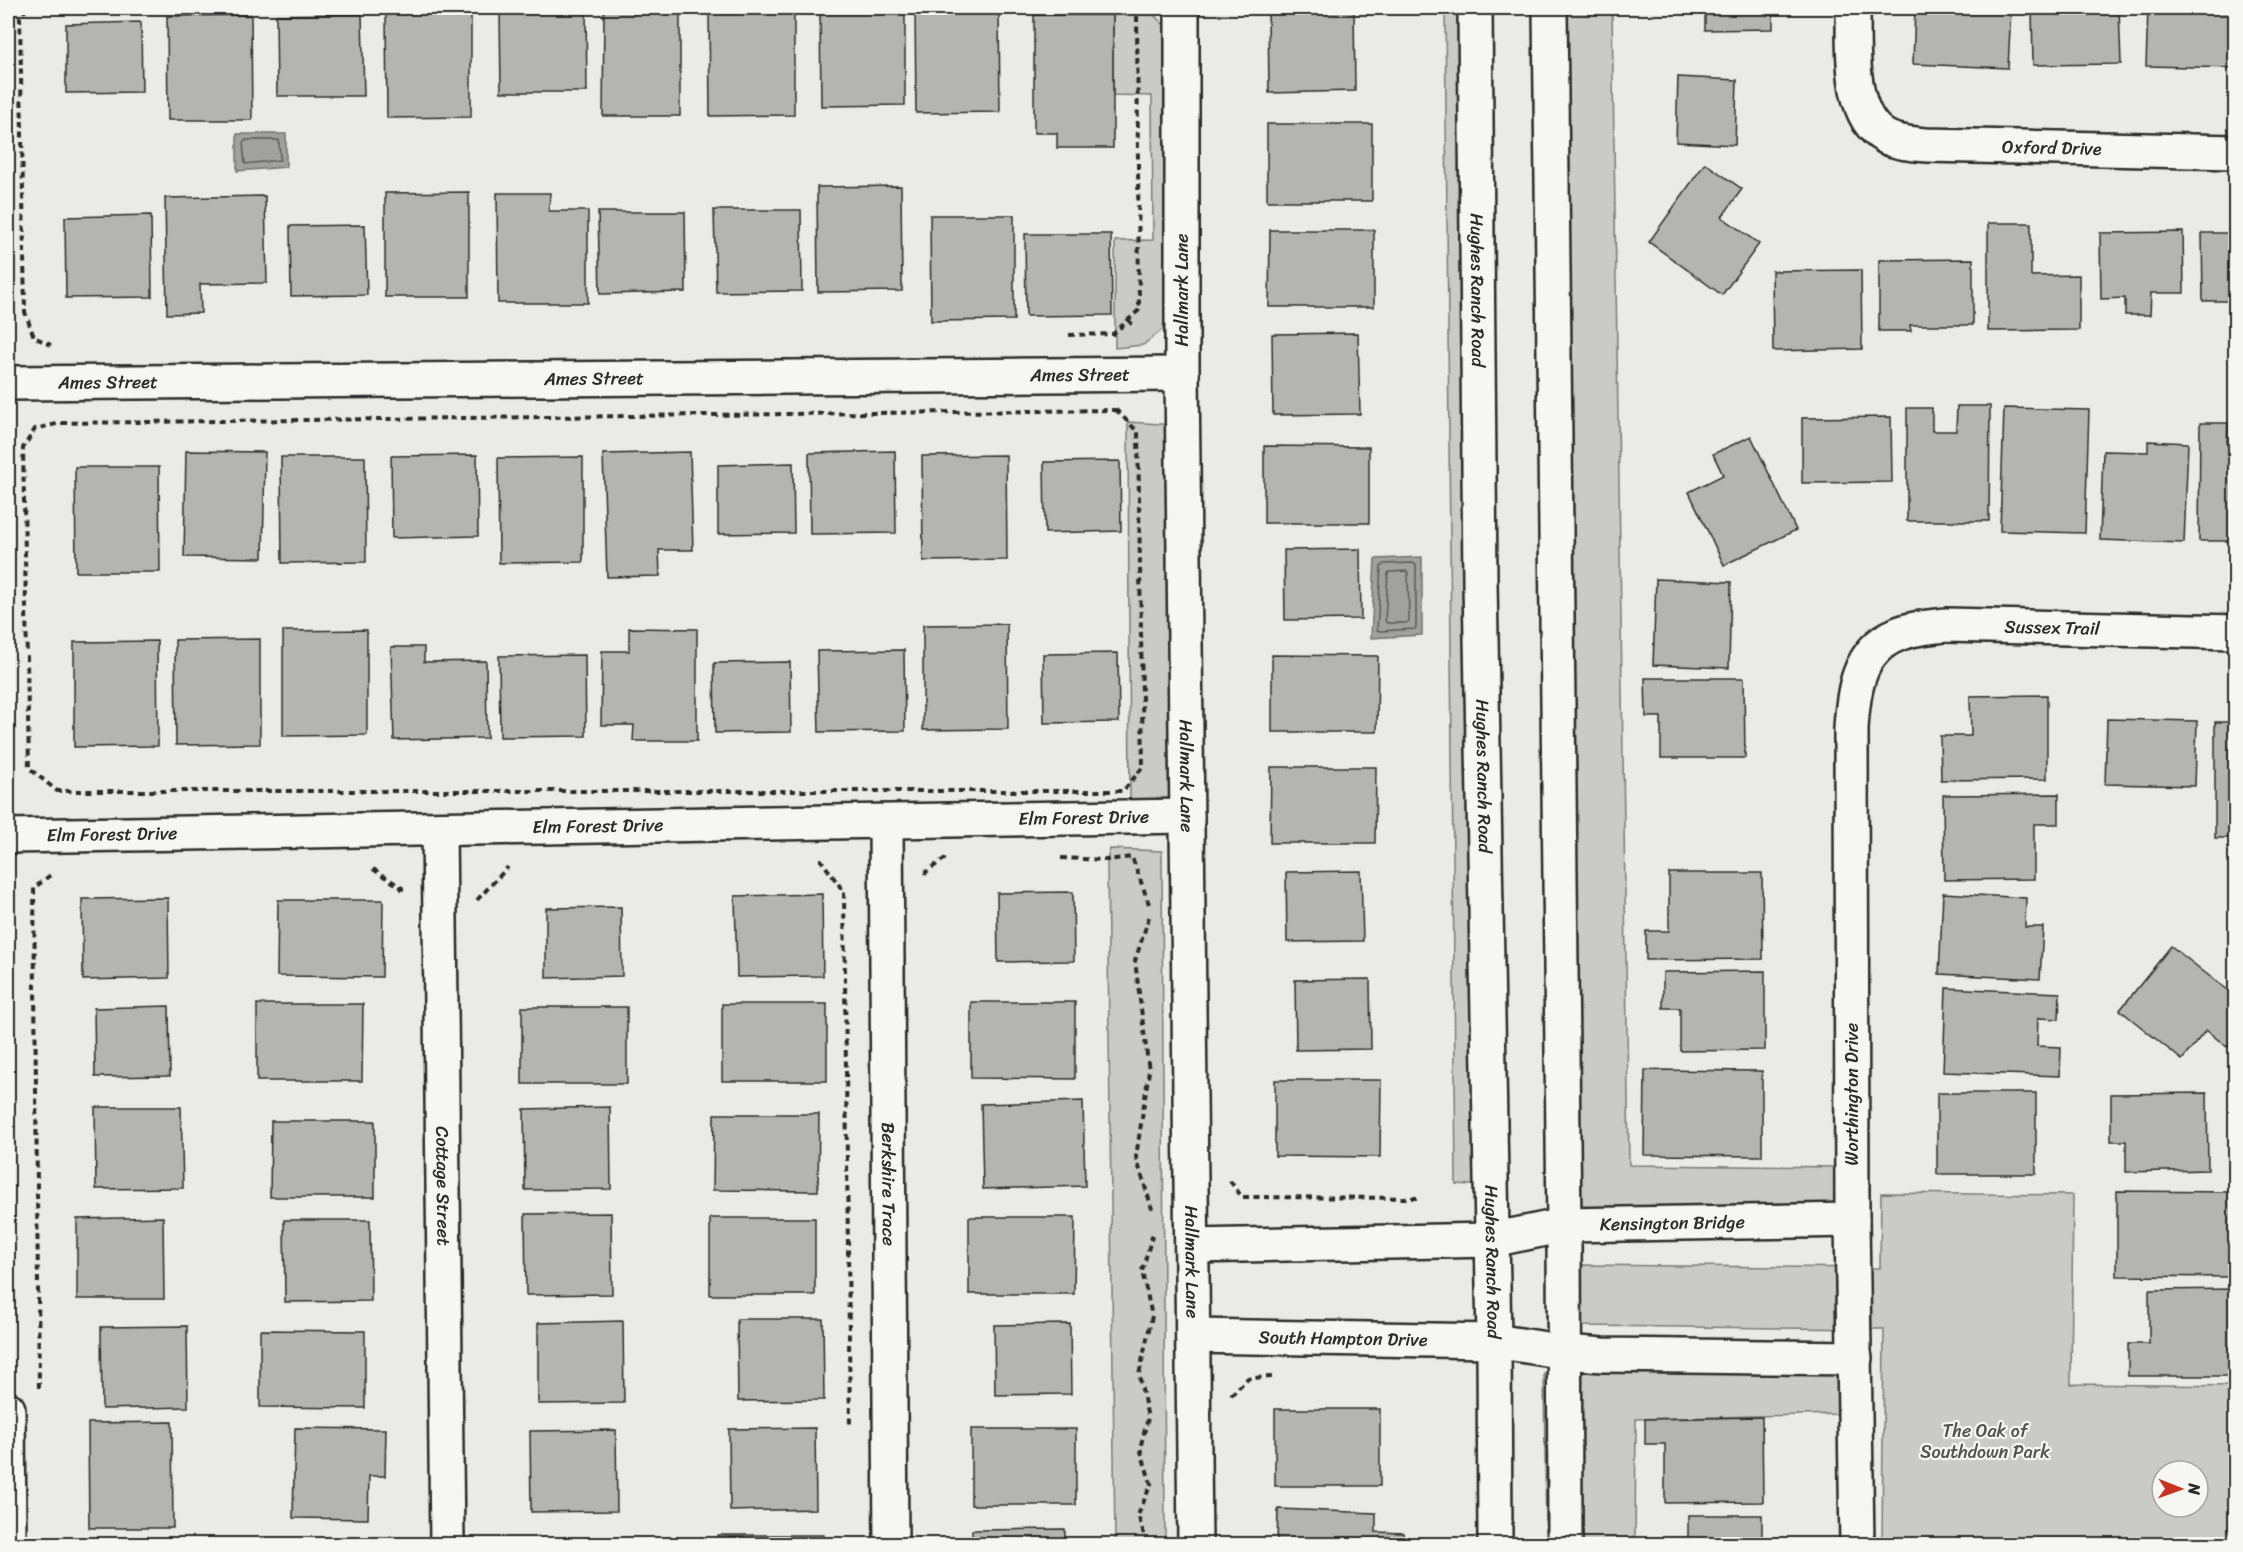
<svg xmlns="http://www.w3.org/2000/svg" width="2243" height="1552" viewBox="0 0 2243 1552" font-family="Sriracha,sans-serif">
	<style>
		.green { fill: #cacac7; stroke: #7a7a79; stroke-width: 1.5; fill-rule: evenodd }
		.water { fill: #a1a19e; stroke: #727270; stroke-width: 1.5 }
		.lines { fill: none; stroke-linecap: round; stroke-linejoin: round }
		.shore { stroke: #5a5a59; stroke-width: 1.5 }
		.building { fill: #b4b4b1; stroke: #2b2b2b; stroke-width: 1.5 }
		.minor-casing { stroke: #2b2b2b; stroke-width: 38 }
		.tertiary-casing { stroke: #2b2b2b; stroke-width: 38 }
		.path { stroke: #2b2b2b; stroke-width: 4; stroke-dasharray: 6 4.5; stroke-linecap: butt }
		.minor { stroke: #f6f6f2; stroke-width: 33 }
		.tertiary { stroke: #f6f6f2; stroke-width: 33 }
		.labels { text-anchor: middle; stroke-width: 4.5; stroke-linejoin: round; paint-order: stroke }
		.street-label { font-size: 18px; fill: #2b2b2b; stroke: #f6f6f2 }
		.park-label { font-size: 18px; fill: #535352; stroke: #f6f6f2 }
	</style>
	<rect width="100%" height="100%" fill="#eaeae6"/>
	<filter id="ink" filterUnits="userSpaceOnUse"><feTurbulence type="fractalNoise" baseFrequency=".0167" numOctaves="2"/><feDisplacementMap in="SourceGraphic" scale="12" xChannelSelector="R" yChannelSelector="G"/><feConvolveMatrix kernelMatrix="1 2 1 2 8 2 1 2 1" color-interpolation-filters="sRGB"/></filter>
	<g filter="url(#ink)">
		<g class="green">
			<polygon points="1090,8 1147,8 1170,31 1171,323 1143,345 1115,348 1115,241 1153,240 1152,96 1113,95 1113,15 1089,15"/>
			<polygon points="1445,8 1490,8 1501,1187 1456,1184"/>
			<polygon points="1544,8 1612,8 1629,1165 1842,1167 1842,1207 1547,1212"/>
			<polygon points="1128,422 1175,425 1174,806 1130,807"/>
			<polygon points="1110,849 1162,851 1165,1544 1115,1544 1107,860"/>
			<path d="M1881,1193L2073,1195L2071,1384L2235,1386V1544H1882L1884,1329L1577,1326V1265L1880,1268ZM2162,1471H2198V1507H2162Z"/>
			<polygon points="1839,1369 1839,1414 1636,1419 1635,1544 1546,1544 1544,1373"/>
		</g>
		<g class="water">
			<polygon points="237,134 286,134 286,167 237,171"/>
			<polygon points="1422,557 1422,635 1371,638 1375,559"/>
		</g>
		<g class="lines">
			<g class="shore">
				<polygon points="246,140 279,140 280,160 245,164 243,143"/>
				<polygon points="1384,564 1413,563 1416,565 1416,627 1415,629 1380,631 1377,630 1381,567"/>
				<polygon points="1407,571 1408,574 1409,621 1406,623 1387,623 1385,620 1388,573 1390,572"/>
			</g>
		</g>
		<g class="building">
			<polygon points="820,8 905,8 905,105 821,106"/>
			<polygon points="915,8 999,8 1000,112 916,113"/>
			<polygon points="1705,8 1773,8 1773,29 1705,30"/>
			<polygon points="1915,8 2011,8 2008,68 1913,64"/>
			<polygon points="2032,8 2119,8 2121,64 2033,65"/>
			<polygon points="2148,8 2236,8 2236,68 2146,66"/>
			<polygon points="586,10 587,92 501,92 500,11"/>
			<polygon points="604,10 680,11 680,116 603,116"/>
			<polygon points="709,10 794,10 794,115 710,116"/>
			<polygon points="1354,10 1355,91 1269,93 1268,12"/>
			<polygon points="386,13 471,13 471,117 387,118"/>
			<polygon points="362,14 364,96 277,96 276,15"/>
			<polygon points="251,15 252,120 168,120 167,16"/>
			<polygon points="1034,15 1113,15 1113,148 1057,148 1057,133 1034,133"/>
			<polygon points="141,22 142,92 66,93 66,24"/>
			<polygon points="1678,77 1737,80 1735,145 1676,142"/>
			<rect x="1267" y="124" width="105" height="77"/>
			<polygon points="1705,163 1742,189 1722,217 1759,244 1722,295 1649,242"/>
			<polygon points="901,186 902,291 818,292 817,187"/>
			<polygon points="469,192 469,297 385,297 385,193"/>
			<polygon points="497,193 550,193 549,211 588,211 588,303 498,303"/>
			<polygon points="265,196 267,283 200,284 201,313 167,314 165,198"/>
			<polygon points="714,210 801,210 802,291 716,292"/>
			<polygon points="598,212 685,212 686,292 600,294"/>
			<polygon points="151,215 152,297 66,298 65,217"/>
			<polygon points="930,215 1014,215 1014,320 931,321"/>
			<polygon points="1988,223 2031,223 2031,276 2079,275 2079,330 1988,331"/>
			<polygon points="365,225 367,295 291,296 290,226"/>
			<polygon points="1270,230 1374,230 1374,307 1269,307"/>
			<polygon points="2183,232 2184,293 2151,293 2150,315 2125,315 2125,298 2101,299 2100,233"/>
			<polygon points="2202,233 2236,233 2236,301 2203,301"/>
			<polygon points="1025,234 1111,234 1112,315 1026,316"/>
			<polygon points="1973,259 1973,325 1910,325 1911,331 1879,331 1879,260"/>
			<polygon points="1861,270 1862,349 1773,351 1772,271"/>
			<polygon points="1358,333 1360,414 1273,415 1272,334"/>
			<polygon points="1957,406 1990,406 1989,521 1907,521 1907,408 1932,408 1932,431 1956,431"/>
			<polygon points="2004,408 2089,410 2085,533 2000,531"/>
			<polygon points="1891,417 1892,482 1802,483 1802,418"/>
			<polygon points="2200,423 2228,423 2227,445 2236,445 2236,541 2199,541"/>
			<polygon points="1751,436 1796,530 1724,565 1689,492 1723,475 1713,454"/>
			<polygon points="2148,441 2188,443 2184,543 2100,540 2103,451 2148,452"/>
			<polygon points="1264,446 1369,447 1369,523 1264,523"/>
			<polygon points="186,451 265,452 263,558 184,557"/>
			<polygon points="895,451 896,533 810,534 809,453"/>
			<polygon points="690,452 693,550 659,550 660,576 607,577 603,454"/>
			<polygon points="477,455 478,536 392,538 391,456"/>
			<polygon points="1006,455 1007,560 923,561 922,456"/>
			<polygon points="281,457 365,457 366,562 282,563"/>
			<polygon points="583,457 583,562 499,563 498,458"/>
			<polygon points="1120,461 1121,531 1045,533 1044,462"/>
			<polygon points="793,463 794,533 718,534 718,465"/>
			<polygon points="75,467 159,467 160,572 76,572"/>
			<polygon points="1360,549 1361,619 1285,620 1284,550"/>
			<polygon points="1656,579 1731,582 1729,668 1653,665"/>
			<polygon points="1007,624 1008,729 923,730 923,625"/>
			<polygon points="629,628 697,629 697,741 633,741 634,725 601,725 602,651 629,651"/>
			<polygon points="367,630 367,735 283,736 283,631"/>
			<polygon points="260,639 260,744 176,745 175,640"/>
			<polygon points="157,641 158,746 74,747 74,642"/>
			<polygon points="391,647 424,647 424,662 486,661 487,738 394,740"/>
			<polygon points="904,650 905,731 819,732 817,651"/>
			<polygon points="1118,653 1119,722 1044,723 1043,654"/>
			<polygon points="585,655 586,736 500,737 499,656"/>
			<polygon points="1272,655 1378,656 1377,732 1272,732"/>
			<polygon points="790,662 791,732 715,733 714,663"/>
			<polygon points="1645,678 1744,678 1745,758 1661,758 1661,717 1646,717"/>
			<polygon points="2047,695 2047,779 1941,780 1940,736 1971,736 1970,696"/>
			<polygon points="2107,719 2197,721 2195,786 2105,784"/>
			<rect x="2215" y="722" width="21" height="116"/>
			<polygon points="1271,767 1376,767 1375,843 1270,843"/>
			<polygon points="2059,794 2059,824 2034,824 2034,879 1944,880 1943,795"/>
			<polygon points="1361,871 1363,941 1287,942 1286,872"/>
			<polygon points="1669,873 1762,873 1763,959 1646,960 1646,931 1669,931"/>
			<polygon points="1073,892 1074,961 998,962 997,893"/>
			<polygon points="1943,893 2026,898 2025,927 2043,927 2040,979 1939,974"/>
			<polygon points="822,894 823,976 737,977 735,896"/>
			<polygon points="168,898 169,978 83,980 82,899"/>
			<polygon points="278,900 383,900 382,977 277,976"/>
			<polygon points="621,907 622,976 546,978 546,908"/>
			<polygon points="2171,946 2236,997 2236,1036 2227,1047 2206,1030 2182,1060 2120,1010"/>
			<polygon points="1765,971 1765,1050 1680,1051 1680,1008 1663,1008 1663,972"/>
			<polygon points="1370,979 1371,1049 1296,1050 1295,980"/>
			<polygon points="1946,988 2060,993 2059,1019 2038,1018 2037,1046 2061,1047 2060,1076 1943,1072"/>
			<polygon points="971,1002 1075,1002 1075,1079 971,1078"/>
			<polygon points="257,1004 363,1004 362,1081 257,1081"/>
			<rect x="722" y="1004" width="105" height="77"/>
			<polygon points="169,1006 170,1076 95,1077 94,1008"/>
			<rect x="522" y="1007" width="105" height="77"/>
			<polygon points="1645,1070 1762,1071 1762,1156 1644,1155"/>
			<polygon points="1275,1080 1381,1080 1380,1157 1275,1156"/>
			<rect x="1937" y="1093" width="99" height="81"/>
			<polygon points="2207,1093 2208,1170 2126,1172 2126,1141 2111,1141 2111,1094"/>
			<polygon points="1083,1101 1085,1186 983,1189 981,1104"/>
			<polygon points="95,1107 181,1107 183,1188 96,1189"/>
			<polygon points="610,1107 611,1189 525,1190 524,1109"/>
			<polygon points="714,1114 819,1114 818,1191 713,1190"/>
			<polygon points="271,1121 375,1121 375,1197 270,1197"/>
			<polygon points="2117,1191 2236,1192 2236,1277 2117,1276"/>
			<polygon points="611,1213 612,1294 526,1295 525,1214"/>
			<polygon points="163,1217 164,1299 77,1299 77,1219"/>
			<polygon points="969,1217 1075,1217 1074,1294 969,1294"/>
			<rect x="710" y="1218" width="105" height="77"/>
			<polygon points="284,1220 370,1220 371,1301 285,1302"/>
			<polygon points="2236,1289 2236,1376 2128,1376 2128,1344 2149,1344 2149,1290"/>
			<polygon points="737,1319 823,1319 824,1400 738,1401"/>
			<polygon points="623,1321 624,1403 538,1404 538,1323"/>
			<polygon points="1070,1324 1071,1394 995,1395 994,1325"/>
			<polygon points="187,1326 188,1407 102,1409 101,1327"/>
			<polygon points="260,1330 365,1331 365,1408 260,1407"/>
			<rect x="1275" y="1409" width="105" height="77"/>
			<polygon points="1762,1417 1763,1502 1665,1503 1665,1444 1645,1444 1645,1419"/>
			<polygon points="172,1422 173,1528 89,1528 88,1423"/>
			<polygon points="295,1428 386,1429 385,1476 369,1476 368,1519 293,1518"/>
			<polygon points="815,1428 816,1509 730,1511 729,1429"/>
			<rect x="971" y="1429" width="105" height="76"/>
			<polygon points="616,1430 617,1511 531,1512 530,1431"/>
			<polygon points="1278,1509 1376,1513 1376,1532 1403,1533 1403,1544 1277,1544"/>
			<rect x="1688" y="1515" width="74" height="29"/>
			<polygon points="1065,1529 1065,1544 972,1544 972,1530"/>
			<rect x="718" y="1535" width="106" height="9"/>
			<polygon points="621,1540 621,1544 545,1544 545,1541"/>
		</g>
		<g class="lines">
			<g class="minor-casing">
				<g id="minor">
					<path id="s1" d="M1182,8V374L1195,1544"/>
					<path id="s2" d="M1853,8C1854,45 1847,116 1886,137C1898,143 1914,144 1927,145L2236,152"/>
					<path id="s3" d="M8,383L1182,374"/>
					<path id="s4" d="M886,822L891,1544"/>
					<path id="s5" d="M439,829L447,1544"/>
					<path id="s6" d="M8,836L1187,816"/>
					<path id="s7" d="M1192,1246L1492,1240L1564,1225L1852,1220"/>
					<path id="s8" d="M1193,1336L1494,1341L1565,1352L1603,1355L1855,1358"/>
					<polyline points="8,1409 9,1544"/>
					<path id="s9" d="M1857,1544L1852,1220L1851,729C1853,694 1857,651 1896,635C1911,628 1929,627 1946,625L2236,632"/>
				</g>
			</g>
			<g class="tertiary-casing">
				<g id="tertiary">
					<path id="s10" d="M1475,8L1480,583L1494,1341L1495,1544"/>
					<polyline points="1550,8 1564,1225 1565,1544"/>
				</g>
			</g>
			<g class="path">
				<polyline points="27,8 20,17 25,312 34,337 51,345"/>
				<polyline points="1128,320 1134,326"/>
				<polyline points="1069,335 1113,334 1139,310 1137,11 1136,8"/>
				<polygon points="1116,410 1138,432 1143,767 1123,791 57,791 29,768 23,448 35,429 60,423"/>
				<polyline points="1061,858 1107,860 1132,857 1149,904"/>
				<polyline points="819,860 821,860 844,892 850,1428"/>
				<polyline points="373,869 402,888 402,891"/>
				<polyline points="925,875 926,872 947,857"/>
				<polyline points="477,900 508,867"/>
				<polyline points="1149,917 1135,961 1149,1071 1136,1157 1152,1209"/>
				<polyline points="1230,1181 1242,1197 1420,1198"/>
				<polyline points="39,1388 34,888 53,873"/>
				<polyline points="1231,1395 1248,1378 1273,1377"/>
				<polyline points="1147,1544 1138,1515 1151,1484 1140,1448 1148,1418 1139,1375 1152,1316 1142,1271 1153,1233"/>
			</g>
			<use href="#minor" class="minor"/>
			<use href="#tertiary" class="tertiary"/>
		</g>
	</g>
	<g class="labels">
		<g class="street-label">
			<text dy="6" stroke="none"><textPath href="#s2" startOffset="306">Oxford Drive</textPath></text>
			<text transform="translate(1182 290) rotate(-90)" y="6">Hallmark Lane</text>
			<text dy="6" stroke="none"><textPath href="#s10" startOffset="282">Hughes Ranch Road</textPath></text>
			<text dy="6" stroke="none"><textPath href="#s3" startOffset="1072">Ames Street</textPath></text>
			<text dy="6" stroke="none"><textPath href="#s3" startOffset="586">Ames Street</textPath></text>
			<text dy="6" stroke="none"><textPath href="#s3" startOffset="100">Ames Street</textPath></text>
			<text dy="6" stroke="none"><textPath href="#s9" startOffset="1083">Sussex Trail</textPath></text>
			<text dy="6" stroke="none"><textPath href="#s1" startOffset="768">Hallmark Lane</textPath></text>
			<text dy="6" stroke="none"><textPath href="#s10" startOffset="768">Hughes Ranch Road</textPath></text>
			<text dy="6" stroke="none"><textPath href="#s6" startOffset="1076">Elm Forest Drive</textPath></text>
			<text dy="6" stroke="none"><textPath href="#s6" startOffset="590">Elm Forest Drive</textPath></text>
			<text dy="6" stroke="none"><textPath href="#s6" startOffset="104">Elm Forest Drive</textPath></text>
			<text transform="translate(1852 1094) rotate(-90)" y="6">Worthington Drive</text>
			<text dy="6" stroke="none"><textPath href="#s4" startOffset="362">Berkshire Trace</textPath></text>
			<text dy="6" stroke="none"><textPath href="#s5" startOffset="357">Cottage Street</textPath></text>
			<text dy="6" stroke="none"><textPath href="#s7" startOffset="482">Kensington Bridge</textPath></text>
			<text dy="6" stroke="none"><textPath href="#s1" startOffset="1254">Hallmark Lane</textPath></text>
			<text dy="6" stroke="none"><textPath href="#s10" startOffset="1254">Hughes Ranch Road</textPath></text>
			<text dy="6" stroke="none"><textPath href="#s8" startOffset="150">South Hampton Drive</textPath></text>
		</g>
		<g class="park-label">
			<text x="1985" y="1437">The Oak of<tspan x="1985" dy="21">Southdown Park</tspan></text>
		</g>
	</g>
	<rect width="2243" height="1552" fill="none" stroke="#f6f6f2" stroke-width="30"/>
	<rect x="15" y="15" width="2213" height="1522" fill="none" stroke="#2b2b2b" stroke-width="2" filter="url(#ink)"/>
	<g transform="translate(2180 1489) rotate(91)"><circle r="28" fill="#f6f6f2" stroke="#a5a5a2" stroke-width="1.5"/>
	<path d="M0-4.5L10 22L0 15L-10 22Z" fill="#c8321e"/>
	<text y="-9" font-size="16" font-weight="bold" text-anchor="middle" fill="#2b2b2b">N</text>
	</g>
</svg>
